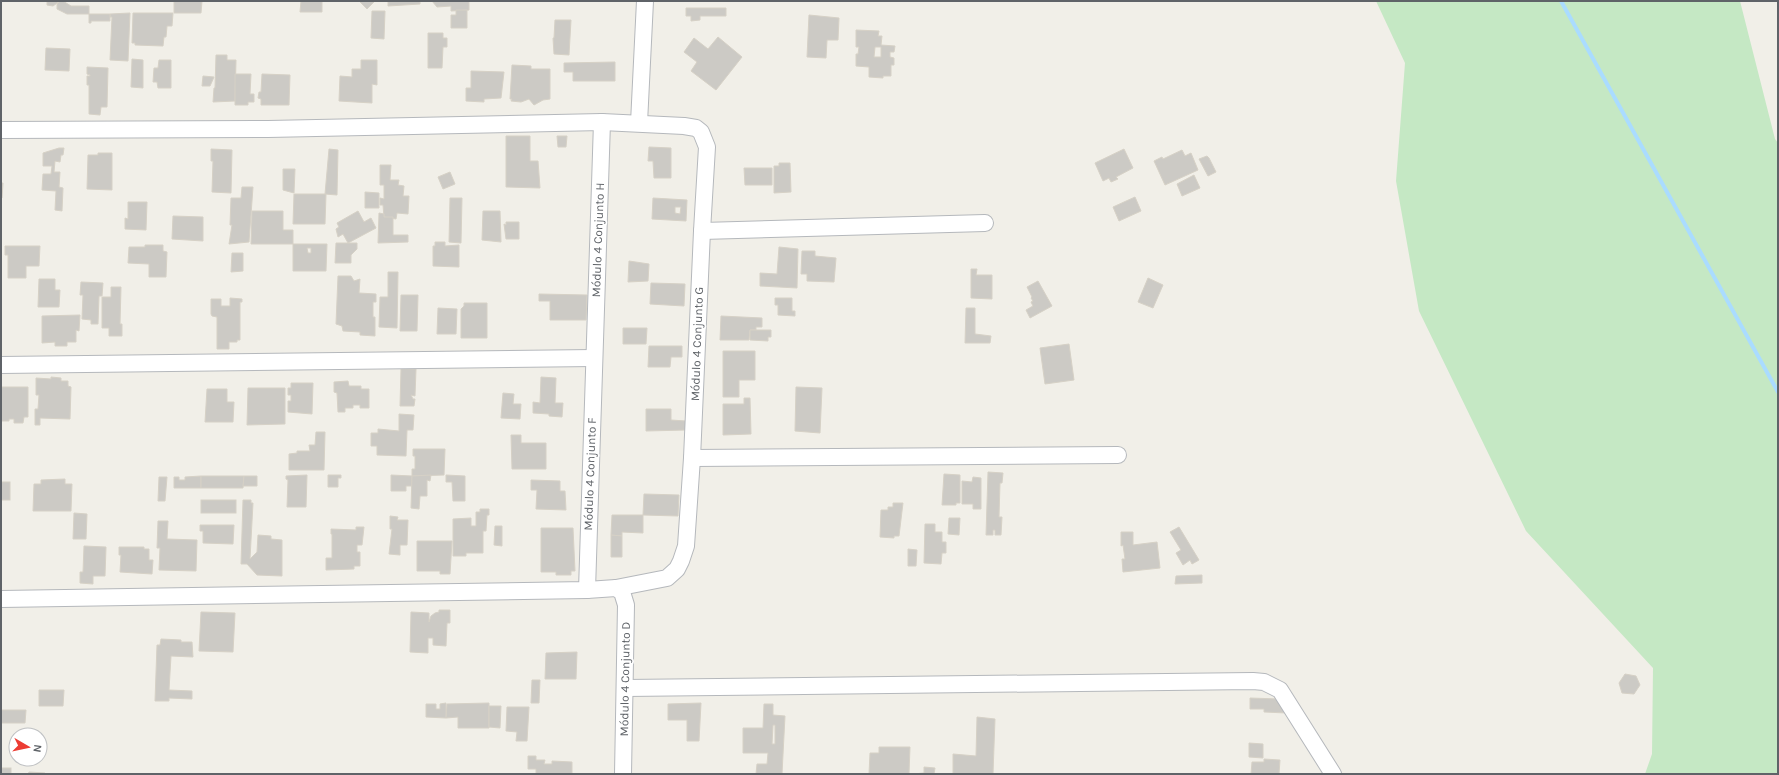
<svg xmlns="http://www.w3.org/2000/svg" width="1779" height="775" viewBox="0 0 1779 775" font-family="Karla,sans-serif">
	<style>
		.green { fill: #c5e8c4 }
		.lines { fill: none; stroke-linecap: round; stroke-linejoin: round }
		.stream { stroke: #aadcff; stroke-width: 4 }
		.building { fill: #cccac5; stroke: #d6d1c6; fill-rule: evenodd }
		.street-casing { stroke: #b5b8bc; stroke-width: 18 }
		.street { stroke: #fff; stroke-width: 16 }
		.labels { text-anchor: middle; stroke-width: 3.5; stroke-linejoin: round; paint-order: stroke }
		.street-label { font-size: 12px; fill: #5f6368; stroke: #fff }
	</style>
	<rect width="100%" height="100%" fill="#f1efe8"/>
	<polygon class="green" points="1376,1 1740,1 1775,139 1778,143 1778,774 1645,774 1652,754 1653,668 1526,531 1419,311 1396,181 1405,63"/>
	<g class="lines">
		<polyline class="stream" points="1561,1 1778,392"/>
	</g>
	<g class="building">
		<polygon points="47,1 60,1 53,6 47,5"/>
		<polygon points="63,1 71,6 89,6 89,14 67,14 57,9 57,4 60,1"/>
		<polygon points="174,1 202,1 201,13 174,13"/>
		<polygon points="301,1 322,1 322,12 300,12"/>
		<polygon points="359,1 375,1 367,9"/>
		<polygon points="388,1 420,1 420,4 388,6"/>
		<polygon points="432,1 469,1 469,10 451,11 451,6 437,7"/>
		<polygon points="686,8 726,8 726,16 700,16 700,20 691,21 691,16 686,16"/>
		<polygon points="456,10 467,10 467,28 451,28 451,15 456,15"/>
		<polygon points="372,11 385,11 384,39 371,38"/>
		<polygon points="130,13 128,61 110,60 112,17 110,17 110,14"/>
		<polygon points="133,13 173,13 172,26 167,26 166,37 164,37 163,46 135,45 135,43 132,43"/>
		<polygon points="89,14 110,14 110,21 91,21 91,23 89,23"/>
		<polygon points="809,15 839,18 838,40 827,40 826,58 807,57"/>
		<polygon points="555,20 571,20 569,55 554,54 553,38 554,38"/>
		<path d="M856,30L879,31L878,36H882L881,45L895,46L894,52H890V57L894,58V65H891V76H883V78L869,77V67L856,66V54H858L859,47H856ZM875,47H881V57H874Z"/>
		<polygon points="428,33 443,33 443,38 447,38 447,47 443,47 442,68 428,68"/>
		<polygon points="718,37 742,57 716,90 691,71 697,62 684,52 694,38 708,49"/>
		<polygon points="46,48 70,49 69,71 45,70"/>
		<polygon points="216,55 227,55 227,60 236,60 235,101 213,102 214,88 215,88"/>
		<polygon points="132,59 143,60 143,88 131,87"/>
		<polygon points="159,60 171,60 171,88 158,88 157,82 153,82 154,68 158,68"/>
		<polygon points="361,60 377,60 377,85 372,84 372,103 339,101 340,76 352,77 352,69 361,69"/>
		<polygon points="615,62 615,81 573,81 573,72 564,72 564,63"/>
		<polygon points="512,65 531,66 531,69 550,69 550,99 543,100 534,105 529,99 521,102 511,101 512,99 510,99"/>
		<polygon points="87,67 108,68 107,107 101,107 100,115 89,114 89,85 87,85 87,76 90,76 90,75 87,74"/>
		<polygon points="471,71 504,72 501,98 484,99 484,102 466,101 466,88 471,88"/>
		<polygon points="235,74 251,74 250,94 254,94 254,102 248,102 248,105 235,105"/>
		<polygon points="262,74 290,75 289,105 261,105 261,99 258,98 259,92 261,92"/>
		<polygon points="203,76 214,77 210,86 202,86"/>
		<polygon points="506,136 530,136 530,161 538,161 540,188 506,187"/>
		<polygon points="557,136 567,136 566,147 558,147"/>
		<polygon points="649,147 671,148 671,178 654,178 653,161 648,161"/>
		<polygon points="59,148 64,148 63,155 61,155 60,162 55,161 54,172 60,172 59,187 63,188 62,211 55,210 56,191 42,190 43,174 51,174 52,166 43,166 43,153"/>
		<polygon points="211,149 232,150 231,193 212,192 213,161 211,161"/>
		<polygon points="329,149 338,150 337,195 325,194"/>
		<polygon points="1124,149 1133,168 1116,177 1118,179 1111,182 1109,178 1103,181 1095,163"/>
		<polygon points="1182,150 1185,156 1191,153 1198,170 1165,185 1154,161 1162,157 1163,159"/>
		<polygon points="98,153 112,153 112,190 87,189 88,155 98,155"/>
		<polygon points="1207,156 1209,158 1216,172 1208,176 1199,159"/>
		<polygon points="779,163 790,163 791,192 774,193 774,166 779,166"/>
		<polygon points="380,165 391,165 390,180 399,180 398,185 404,186 403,196 409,196 408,214 397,213 396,219 384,217 383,205 380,205 380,198 384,199 384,185 380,185"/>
		<polygon points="744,168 772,168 772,185 745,185"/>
		<polygon points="283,169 295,169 294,193 283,190"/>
		<polygon points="450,172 455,184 443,189 438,177"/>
		<polygon points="1194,175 1200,188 1182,196 1177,184"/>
		<polygon points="1,183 3,183 2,198 1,198"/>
		<polygon points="242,187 253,187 249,242 229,244 232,225 230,225 231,198 241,198"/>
		<polygon points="365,192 379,193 379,208 365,208"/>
		<polygon points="294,194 326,194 325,224 293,224"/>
		<polygon points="1135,197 1141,211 1119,221 1113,207"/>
		<polygon points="450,198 462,198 461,243 449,242"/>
		<path d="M653,198L687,200L686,221L652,219ZM675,207H681L680,214L675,213Z"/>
		<polygon points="128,202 147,202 146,230 125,229 125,218 128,219"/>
		<polygon points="252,211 283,211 283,230 293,230 293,244 251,244"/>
		<polygon points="358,211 364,222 371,218 376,228 348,243 343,234 338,237 336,229 339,227 337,223"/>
		<polygon points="483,211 500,211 501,242 482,240"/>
		<polygon points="379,213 384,214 384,217 393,217 393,235 408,235 408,242 378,243"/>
		<polygon points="173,216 203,217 203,241 172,239"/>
		<polygon points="506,222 519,222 519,239 506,239 504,224 506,225"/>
		<polygon points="435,242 445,242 445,246 459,245 459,267 433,266 433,246 435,246"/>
		<polygon points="336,243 357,243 357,249 351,255 351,263 335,263"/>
		<path d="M293,244H327L326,271H293ZM307,248H311V253H308Z"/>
		<polygon points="145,245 163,245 163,251 167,252 166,277 149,277 149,264 128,263 129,247 145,247"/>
		<polygon points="5,246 40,246 39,266 26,266 26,278 8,278 8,255 5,255"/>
		<polygon points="779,247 798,249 797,288 760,286 760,273 777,274"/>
		<polygon points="802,251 815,251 815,256 836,258 834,282 807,281 807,274 801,274"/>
		<polygon points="232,253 243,253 243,271 231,272"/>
		<polygon points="629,261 649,264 648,281 628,282"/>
		<polygon points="971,269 977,269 976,275 992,275 992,299 971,298"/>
		<polygon points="388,272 398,272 397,328 379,327 380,297 388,297"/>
		<polygon points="338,276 351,276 354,281 360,279 359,293 376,294 376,302 373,302 373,317 375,317 375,336 360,335 360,332 343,331 342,326 336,324"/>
		<polygon points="1148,278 1163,285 1153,308 1138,302"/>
		<polygon points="39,279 55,279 55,290 60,290 59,307 38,307"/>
		<polygon points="1038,281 1052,306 1030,318 1026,310 1033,306 1031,302 1033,301 1031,298 1032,297 1027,287"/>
		<polygon points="81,282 103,283 102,296 99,296 98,324 91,324 91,320 82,319 83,295 80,295"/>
		<polygon points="651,283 685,284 684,306 650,304"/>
		<polygon points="111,287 121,287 120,324 122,324 122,336 109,336 109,328 102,328 102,297 111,297"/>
		<polygon points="539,294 587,295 586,320 550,320 550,301 539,301"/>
		<polygon points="401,295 418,295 417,331 400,331"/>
		<polygon points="230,298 242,299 242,302 240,302 240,340 237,340 237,342 229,342 229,349 217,349 217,317 212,316 211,314 211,299 221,299 221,306 230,306"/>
		<polygon points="775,298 792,298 792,311 795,311 795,316 778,315 778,305 775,305"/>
		<polygon points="464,303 487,303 487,338 461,338 461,309 464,306"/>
		<polygon points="438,308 457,309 456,334 437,334"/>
		<polygon points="966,308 975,308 975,334 991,336 990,343 965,343"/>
		<polygon points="80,315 79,331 76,330 76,342 67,342 67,346 55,346 55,342 42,343 42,316"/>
		<polygon points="721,316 762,318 762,327 756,327 756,330 750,330 749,340 720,340"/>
		<polygon points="623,328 647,328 646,344 623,344"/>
		<polygon points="750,330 771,330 771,337 768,337 768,341 750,340"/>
		<polygon points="1069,344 1074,380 1045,384 1040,348"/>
		<polygon points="649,346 682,346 682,357 671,357 670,367 648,367"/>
		<polygon points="723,351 755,351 755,380 739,380 739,397 723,397"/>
		<polygon points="401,369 416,369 415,396 411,395 413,399 415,399 414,406 400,406"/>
		<polygon points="51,377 61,378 61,381 68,381 68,386 71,387 70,419 40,418 40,425 35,425 35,409 38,409 39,395 36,395 36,378 51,379"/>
		<polygon points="541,377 556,378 555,403 563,403 562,417 549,416 549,414 533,413 533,402 540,403"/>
		<polygon points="348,381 349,386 361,386 361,389 369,389 369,408 360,408 360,405 353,405 353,408 345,408 345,412 338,412 337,393 334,392 334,382"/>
		<polygon points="291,383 313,383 312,414 288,412 288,401 291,401 291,395 288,395 288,388 291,388"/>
		<polygon points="1,387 28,387 28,417 24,417 23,423 14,423 14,419 9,419 9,421 1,421"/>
		<polygon points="796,387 822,388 820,433 795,431"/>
		<polygon points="248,388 285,388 285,424 247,425"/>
		<polygon points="207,389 227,389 227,402 234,402 233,422 205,422"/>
		<polygon points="503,393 514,394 513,404 521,404 520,419 501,418"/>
		<polygon points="744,398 750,398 751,434 723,435 723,404 744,404"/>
		<polygon points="646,409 671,409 671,420 686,421 686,430 646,431"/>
		<polygon points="399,414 414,415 413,430 407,430 406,456 377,455 377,446 371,446 371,433 378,433 378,429 399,431"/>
		<polygon points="316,432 325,432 324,470 289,470 289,454 297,453 297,451 310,451 309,445 315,445"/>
		<polygon points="511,435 521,435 521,443 546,443 546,469 512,469"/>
		<polygon points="413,449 445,449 444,475 412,476 412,469 415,469 415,456 413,456"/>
		<polygon points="988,472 1003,473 1002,483 1000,483 999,517 1002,517 1001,535 995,535 995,530 993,530 993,535 986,535"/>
		<polygon points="944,474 960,475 960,503 956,503 956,505 942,505"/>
		<polygon points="307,475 306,507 287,507 288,480 286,479 286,476"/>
		<polygon points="328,475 341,475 341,478 338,478 338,487 328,487"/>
		<polygon points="391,475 412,476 412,486 406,486 406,491 391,491"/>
		<polygon points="431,475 430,481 427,480 427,496 420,496 419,509 411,508 412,476"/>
		<polygon points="446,475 465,476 465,501 453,501 452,482 446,482"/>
		<polygon points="201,476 201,488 174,488 174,477 179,477 179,480 185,480 185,477"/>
		<polygon points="201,476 244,476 243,488 201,488"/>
		<polygon points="244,476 257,476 257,486 243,486"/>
		<polygon points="159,477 167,477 165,501 158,501"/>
		<polygon points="973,477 981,478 981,509 973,509 973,504 962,504 962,481 972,482"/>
		<polygon points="65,479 65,484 72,484 71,511 33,511 34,484 41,484 41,480"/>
		<polygon points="531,480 560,481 560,491 565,491 566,510 536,509 537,490 531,490"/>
		<rect x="1" y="482" width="9" height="18"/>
		<polygon points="644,494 679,495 678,516 643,515"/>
		<rect x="201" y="500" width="35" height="13"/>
		<polygon points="243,500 251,500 251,503 253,503 250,559 257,552 258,535 271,536 271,539 282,540 282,576 257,575 247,564 241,564"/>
		<polygon points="893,503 903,503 899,536 894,536 894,538 880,537 881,510 888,510 888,507 893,507"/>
		<polygon points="480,509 489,509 489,515 487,515 486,531 483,531 483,553 466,553 466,556 453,556 453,519 471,518 471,526 476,526 476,512 480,512"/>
		<polygon points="74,513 87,514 86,539 73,539"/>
		<polygon points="612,515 643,515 643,533 622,532 622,536 611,535"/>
		<polygon points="390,516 398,517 397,520 408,520 407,545 400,545 400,555 389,554 392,529 390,529"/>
		<polygon points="949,518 960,518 959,535 948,534"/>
		<polygon points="158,521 168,521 167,539 197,540 196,571 159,570 160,548 157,548"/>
		<polygon points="925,524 935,524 935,532 942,532 942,542 946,542 946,553 942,553 941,564 924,563"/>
		<polygon points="200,525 234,525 233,544 203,543 203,531 200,531"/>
		<polygon points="495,526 502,526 502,546 494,545"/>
		<polygon points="356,527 364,527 362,545 357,545 357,552 360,552 360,566 354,566 354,569 326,570 326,558 332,558 332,534 331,534 331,529 356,530"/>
		<polygon points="1179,527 1199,560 1192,564 1190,560 1183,565 1176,553 1181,550 1170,532"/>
		<polygon points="541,528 573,528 575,571 571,571 571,575 556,575 556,572 541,572"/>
		<polygon points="1121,532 1133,532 1133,545 1157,542 1160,568 1123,572 1122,559 1125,559 1123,545 1121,546"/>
		<polygon points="611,535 622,536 622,557 611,557"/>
		<polygon points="417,541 452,541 450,574 440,574 440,571 417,571"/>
		<polygon points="84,546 106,547 105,576 93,576 93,584 80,583 80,572 83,572"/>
		<polygon points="119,547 144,547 144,549 149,549 149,560 153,560 152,574 120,572 121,555 119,555"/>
		<polygon points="908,549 917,550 916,566 908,566"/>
		<polygon points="1202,575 1202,583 1175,584 1176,576"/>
		<polygon points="439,610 450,610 450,623 447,623 446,646 433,645 433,638 428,638 428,653 410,652 411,612 429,613 429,622 431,616 435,613 439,612"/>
		<polygon points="201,612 235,613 233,652 199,651"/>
		<polygon points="161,639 181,640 181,642 192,642 193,657 171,656 169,690 192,691 192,699 169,698 169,701 155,701 157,645 160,645"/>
		<polygon points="577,652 576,679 545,679 546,653"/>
		<polygon points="1625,674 1636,676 1640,685 1634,694 1622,693 1619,683"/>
		<polygon points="532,680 540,680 539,703 531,703"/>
		<polygon points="39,690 64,690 63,706 39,706"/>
		<polygon points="1250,698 1279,699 1286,713 1264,712 1264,709 1250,709"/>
		<polygon points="446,703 446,718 426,717 426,704 436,704 436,709 440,709 440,704"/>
		<polygon points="489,703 489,728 458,728 458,717 446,718 447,704"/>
		<polygon points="701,703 699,741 687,741 687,720 668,720 668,704"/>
		<path d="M764,704H773V715L785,716L782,774H756L757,764H767L768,753H743V728H763ZM773,725H775V744H772Z"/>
		<polygon points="489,706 501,706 500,728 489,727"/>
		<polygon points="507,707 529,707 527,741 516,741 517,732 506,731"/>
		<polygon points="1,710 26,710 25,723 1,723"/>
		<polygon points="977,717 995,719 993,774 953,774 953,754 976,756"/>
		<polygon points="29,732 40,733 40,735 29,735"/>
		<polygon points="1249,743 1263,744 1263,758 1249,757"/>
		<polygon points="879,747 910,747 909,774 869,774 870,753 879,753"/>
		<polygon points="528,756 536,756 536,760 545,760 544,764 552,764 552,761 572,762 572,774 536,774 536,769 528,769"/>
		<polygon points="1264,759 1280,760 1279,774 1251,774 1252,762 1264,762"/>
		<polygon points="924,767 935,768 934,774 913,774 924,773"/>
		<rect x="1" y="768" width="10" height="6"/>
		<polygon points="29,772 45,773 45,774 28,774"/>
	</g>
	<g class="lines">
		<g class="street-casing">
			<g id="street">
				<polyline points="639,123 645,1"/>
				<polyline points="1,130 268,129 602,122 684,126 696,128 701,132 707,147 702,231 692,458 686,546 681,561 677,569 667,578 616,588 587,590 1,599"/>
				<polyline points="702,231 985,223"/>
				<polyline points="1,365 594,358"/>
				<polyline points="692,458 1118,455"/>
				<polyline points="616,588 622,592 626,605 623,774"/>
				<polyline points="587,590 602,122"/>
				<polyline points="625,688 1253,681 1264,682 1280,690 1333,774"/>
			</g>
		</g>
		<use href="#street" class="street"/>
	</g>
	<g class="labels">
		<g class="street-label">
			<text transform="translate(598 240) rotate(-88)" y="4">Módulo 4 Conjunto H</text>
			<text transform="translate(697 344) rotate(-88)" y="4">Módulo 4 Conjunto G</text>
			<text transform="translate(590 474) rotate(-88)" y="4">Módulo 4 Conjunto F</text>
			<text transform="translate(625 679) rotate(-89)" y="4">Módulo 4 Conjunto D</text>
		</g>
	</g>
	<rect width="1779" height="775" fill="none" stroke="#5f6368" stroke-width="4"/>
	<g transform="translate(28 747) rotate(99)"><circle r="19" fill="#ffffff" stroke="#bfc1c3"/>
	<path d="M0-3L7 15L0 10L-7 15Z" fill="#ec3c33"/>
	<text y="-6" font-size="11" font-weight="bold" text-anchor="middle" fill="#5f6368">N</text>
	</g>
</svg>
